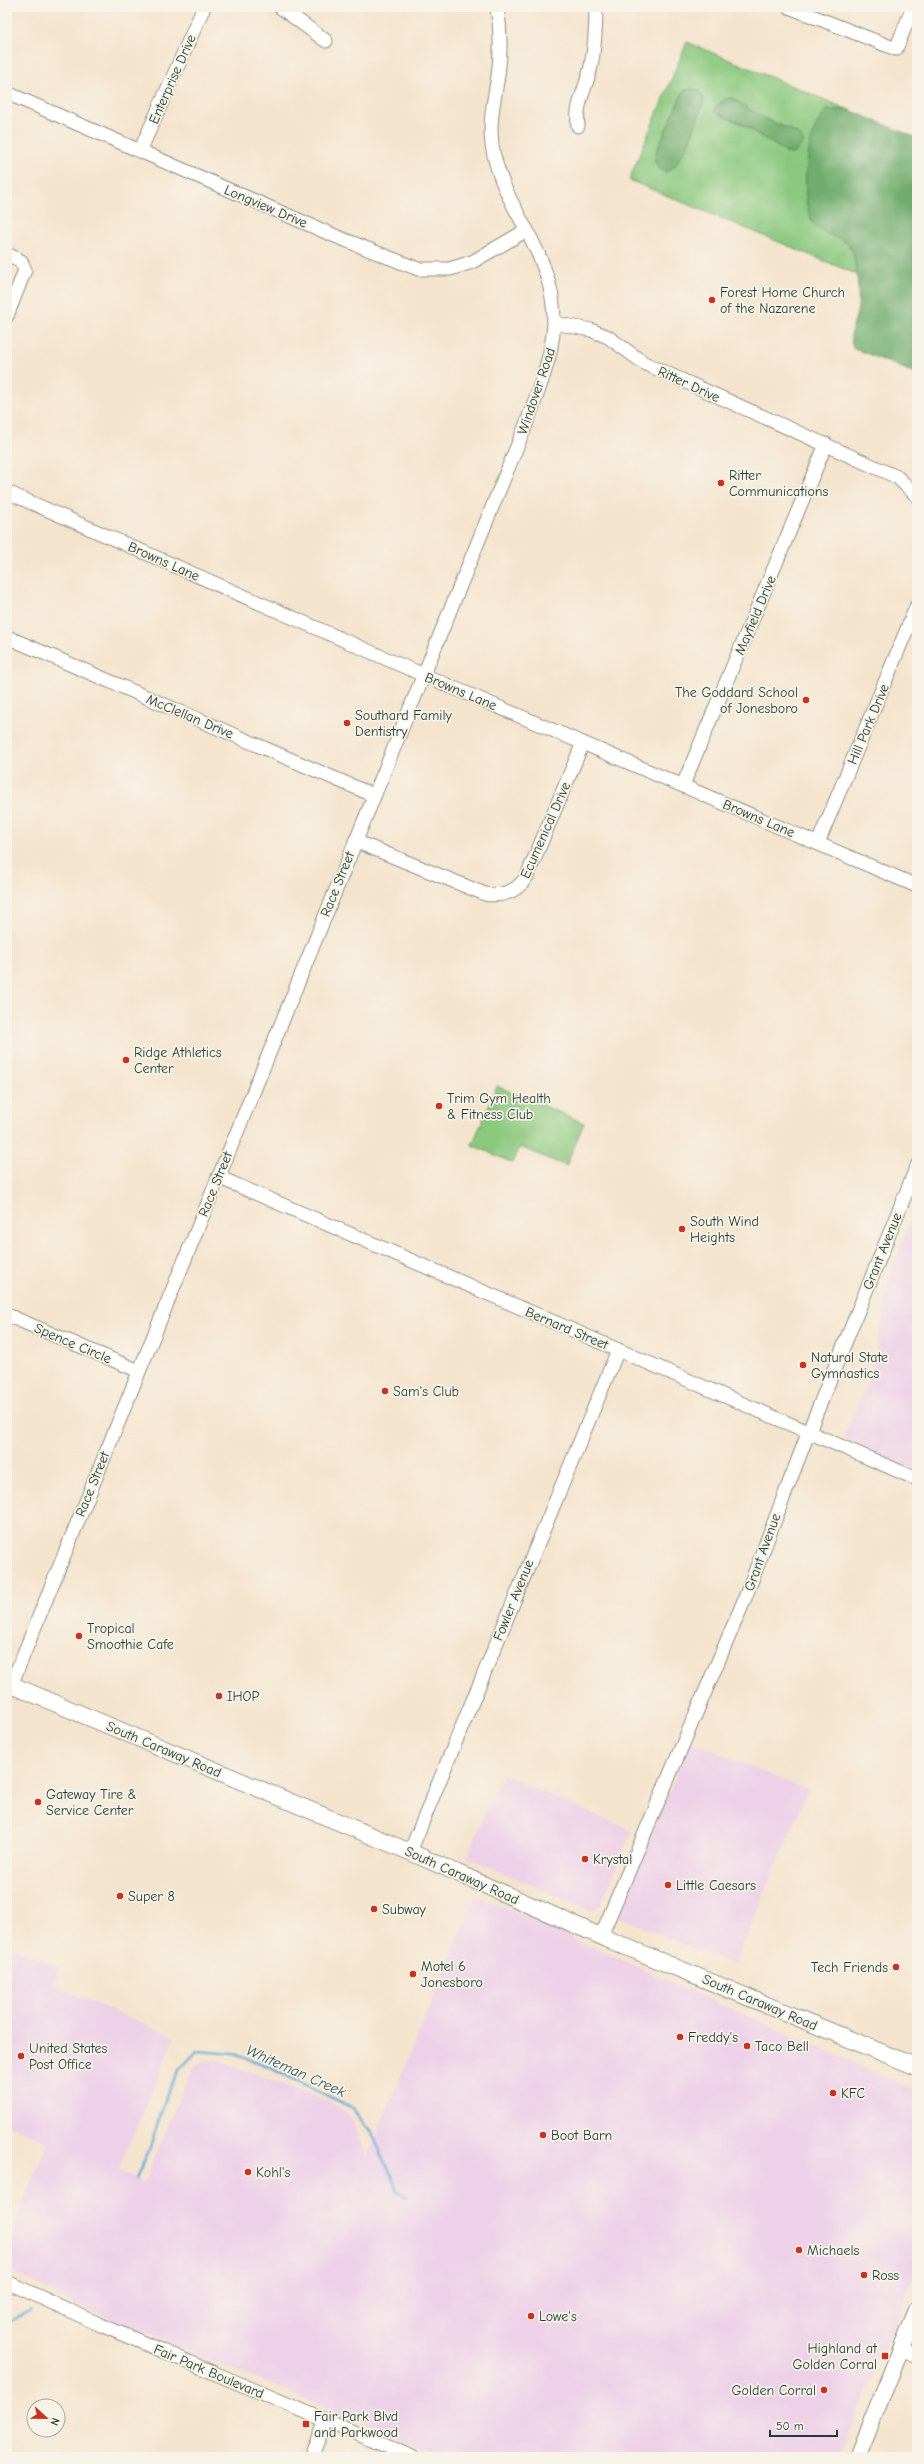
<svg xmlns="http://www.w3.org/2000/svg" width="924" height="2464" viewBox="0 0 924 2464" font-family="'Comic Neue',sans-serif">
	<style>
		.built { fill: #eed0e8 }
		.green { fill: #8ac87e; stroke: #548259; fill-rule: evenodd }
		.forest { fill: #6fac6d; stroke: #477450 }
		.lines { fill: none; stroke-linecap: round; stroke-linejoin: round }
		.stream { stroke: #63acda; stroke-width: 2.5 }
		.minor-casing { stroke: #8a9080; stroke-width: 15 }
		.major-casing { stroke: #8a9080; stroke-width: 18 }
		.minor { stroke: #fff; stroke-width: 13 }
		.major { stroke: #fff; stroke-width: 16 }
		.poi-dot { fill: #c8321e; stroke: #f7f3e8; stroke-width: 1.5 }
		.labels { text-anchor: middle; stroke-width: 3.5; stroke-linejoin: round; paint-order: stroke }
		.street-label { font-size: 14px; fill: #1f3d34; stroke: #f7f3e8 }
		.poi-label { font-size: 14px; fill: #1f3d34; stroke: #f7f3e8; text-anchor: start }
		.water-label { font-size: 15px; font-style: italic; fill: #30595e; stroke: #f7f3e8 }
	</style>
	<rect width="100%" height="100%" fill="#f7f3e8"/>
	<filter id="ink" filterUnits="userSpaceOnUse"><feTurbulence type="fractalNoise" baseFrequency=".025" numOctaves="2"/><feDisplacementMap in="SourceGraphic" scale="8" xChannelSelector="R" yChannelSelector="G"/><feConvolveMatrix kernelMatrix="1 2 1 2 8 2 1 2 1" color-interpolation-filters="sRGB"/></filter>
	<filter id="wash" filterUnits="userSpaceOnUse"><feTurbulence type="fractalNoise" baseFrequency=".012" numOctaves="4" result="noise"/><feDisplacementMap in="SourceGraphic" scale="16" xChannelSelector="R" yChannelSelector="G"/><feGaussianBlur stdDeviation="0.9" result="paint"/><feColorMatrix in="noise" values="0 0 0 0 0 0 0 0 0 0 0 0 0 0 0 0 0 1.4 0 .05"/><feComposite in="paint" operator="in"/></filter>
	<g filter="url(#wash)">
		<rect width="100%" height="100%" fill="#f5e4cd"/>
		<g class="built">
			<polygon points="917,1205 917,1471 843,1438 866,1388 877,1350 888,1285 902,1241"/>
			<polygon points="691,1741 808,1791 734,1965 617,1916"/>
			<polygon points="501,1774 632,1831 601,1905 591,1911 467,1857"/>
			<polygon points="476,1895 917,2091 917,2269 840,2457 445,2457 87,2309 7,2270 7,2244 48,2142 7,2125 7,1945 60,1968 52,1985 175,2037 118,2170 144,2182 193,2067 202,2061 216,2059 330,2102 347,2114 355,2125 367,2157"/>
		</g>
		<g class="green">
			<path d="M687,42L847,109L826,110L819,229C846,240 854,243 856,274L629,180ZM684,90L704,99L695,126L674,168L655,161L656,152ZM732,98L761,117L790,129L802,137L794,154L786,152L740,123L723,117L715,107L726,99Z"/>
			<polygon points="497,1086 584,1123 566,1166 520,1147 513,1163 472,1145"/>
		</g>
		<g class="forest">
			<path d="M692,89L699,90L704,99C697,120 686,163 666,172L658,168L655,161L656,152L684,90Z"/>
			<polygon points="732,98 761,117 798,134 804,142 794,154 786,152 741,123 714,112 715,107 726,99"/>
			<path d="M847,109L917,138V234L914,259L917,270V374L853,348C847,334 856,322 858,307C859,292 857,273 855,259C852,236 831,240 817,228C799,210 806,156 813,134C815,125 822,117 826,110Z"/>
		</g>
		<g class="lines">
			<g class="stream">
				<polyline points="136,2179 150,2148 166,2097 178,2071 197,2051 233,2054 260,2063 351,2107 372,2133 398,2191 407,2196"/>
				<polyline points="7,2322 31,2310"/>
			</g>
		</g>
	</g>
	<g filter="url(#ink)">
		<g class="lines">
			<g class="minor-casing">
				<g id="minor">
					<polyline points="280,7 326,41"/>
					<polyline points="789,7 896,49 913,7"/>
					<polyline points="7,93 335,236 418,269 450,269 472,262 527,230"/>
					<path d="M578,126C575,105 587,86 591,66C595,46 596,27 596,7"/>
					<polyline points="140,151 204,7"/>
					<polyline points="7,254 21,261 25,270 7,316"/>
					<polyline points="554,323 591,330 608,337 644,363 897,477 917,496"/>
					<polyline points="7,492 405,667 917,886"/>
					<polyline points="7,637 373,795"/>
					<polyline points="683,785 826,444"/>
					<path d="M355,841L485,894C503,897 517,892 527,876L583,743"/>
					<polyline points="818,843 917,605"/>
					<polyline points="218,1177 917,1479"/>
					<polyline points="7,1315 139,1371"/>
					<path d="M7,1695L527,422C556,344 569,309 527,231C512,203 497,178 492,145C489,121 494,100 498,76C501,53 501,30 497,7"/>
					<polyline points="410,1852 618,1350"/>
					<polyline points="601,1936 743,1603 809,1431 917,1166"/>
					<polyline points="7,2282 101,2325 412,2457"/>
					<polyline points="901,2350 917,2357"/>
					<polyline points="311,2457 326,2421"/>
				</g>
			</g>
			<g class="major-casing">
				<g id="major">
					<polyline points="7,1683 410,1852 607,1939 917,2067"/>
					<polyline points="857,2457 917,2310"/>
				</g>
			</g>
			<use href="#minor" class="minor"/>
			<use href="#major" class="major"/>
		</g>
	</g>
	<g class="poi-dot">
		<circle cx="712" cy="300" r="4"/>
		<circle cx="721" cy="483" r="4"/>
		<circle cx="806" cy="700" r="4"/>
		<circle cx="347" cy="723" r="4"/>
		<circle cx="126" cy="1060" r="4"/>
		<circle cx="439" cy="1106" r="4"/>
		<circle cx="682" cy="1229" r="4"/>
		<circle cx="803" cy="1365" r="4"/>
		<circle cx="385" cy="1391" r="4"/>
		<circle cx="79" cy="1636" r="4"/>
		<circle cx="219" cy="1696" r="4"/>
		<circle cx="38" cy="1802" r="4"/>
		<circle cx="585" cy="1859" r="4"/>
		<circle cx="668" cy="1885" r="4"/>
		<circle cx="120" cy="1896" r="4"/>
		<circle cx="374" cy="1909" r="4"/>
		<circle cx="896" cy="1967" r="4"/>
		<circle cx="413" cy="1974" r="4"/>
		<circle cx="680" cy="2037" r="4"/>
		<circle cx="747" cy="2046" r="4"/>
		<circle cx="21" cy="2056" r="4"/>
		<circle cx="833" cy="2093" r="4"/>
		<circle cx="543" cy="2135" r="4"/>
		<circle cx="248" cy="2172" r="4"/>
		<circle cx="799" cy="2250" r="4"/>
		<circle cx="864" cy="2275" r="4"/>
		<circle cx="531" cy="2316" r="4"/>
		<rect x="881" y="2352" width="8" height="8" rx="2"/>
		<circle cx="824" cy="2390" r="4"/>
		<rect x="302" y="2420" width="8" height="8" rx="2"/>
	</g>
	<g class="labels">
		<g class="street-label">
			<text transform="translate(172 79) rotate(-66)" y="5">Enterprise Drive</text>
			<text transform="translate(266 206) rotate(23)" y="5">Longview Drive</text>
			<text transform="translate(689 384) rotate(25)" y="5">Ritter Drive</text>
			<text transform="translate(536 391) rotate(-71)" y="5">Windover Road</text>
			<text transform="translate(164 561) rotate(24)" y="5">Browns Lane</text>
			<text transform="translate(755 615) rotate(-67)" y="5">Mayfield Drive</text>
			<text transform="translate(461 691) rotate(23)" y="5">Browns Lane</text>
			<text transform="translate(190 716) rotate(23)" y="5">McClellan Drive</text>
			<text transform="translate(868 724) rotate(-67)" y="5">Hill Park Drive</text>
			<text transform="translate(759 818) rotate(23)" y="5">Browns Lane</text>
			<text transform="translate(545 830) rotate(-66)" y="5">Ecumenical Drive</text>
			<text transform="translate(337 884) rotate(-68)" y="5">Race Street</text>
			<text transform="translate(215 1184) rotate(-68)" y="5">Race Street</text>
			<text transform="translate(882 1251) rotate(-68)" y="5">Grant Avenue</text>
			<text transform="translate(567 1328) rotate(23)" y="5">Bernard Street</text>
			<text transform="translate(73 1343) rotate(23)" y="5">Spence Circle</text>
			<text transform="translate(92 1484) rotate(-68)" y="5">Race Street</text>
			<text transform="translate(762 1552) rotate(-70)" y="5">Grant Avenue</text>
			<text transform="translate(513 1600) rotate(-68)" y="5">Fowler Avenue</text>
			<text transform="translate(164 1749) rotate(23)" y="5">South Caraway Road</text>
			<text transform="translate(462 1875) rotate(24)" y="5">South Caraway Road</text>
			<text transform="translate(760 2002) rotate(23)" y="5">South Caraway Road</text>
			<text transform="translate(209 2371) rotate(23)" y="5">Fair Park Boulevard</text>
		</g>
		<g class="poi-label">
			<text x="720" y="297">Forest Home Church<tspan x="720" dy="16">of the Nazarene</tspan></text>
			<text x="729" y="480">Ritter<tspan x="729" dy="16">Communications</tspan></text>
			<text x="798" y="697" text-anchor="end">The Goddard School<tspan x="798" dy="16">of Jonesboro</tspan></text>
			<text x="355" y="720">Southard Family<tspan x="355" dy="16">Dentistry</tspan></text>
			<text x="134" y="1057">Ridge Athletics<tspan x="134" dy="16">Center</tspan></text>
			<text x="447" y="1103">Trim Gym Health<tspan x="447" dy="16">&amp; Fitness Club</tspan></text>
			<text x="690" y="1226">South Wind<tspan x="690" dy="16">Heights</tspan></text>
			<text x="811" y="1362">Natural State<tspan x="811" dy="16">Gymnastics</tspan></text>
			<text x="393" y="1396">Sam's Club</text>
			<text x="87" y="1633">Tropical<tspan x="87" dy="16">Smoothie Cafe</tspan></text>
			<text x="227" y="1701">IHOP</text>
			<text x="46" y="1799">Gateway Tire &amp;<tspan x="46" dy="16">Service Center</tspan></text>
			<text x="593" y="1864">Krystal</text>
			<text x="676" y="1890">Little Caesars</text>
			<text x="128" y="1901">Super 8</text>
			<text x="382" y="1914">Subway</text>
			<text x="421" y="1971">Motel 6<tspan x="421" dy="16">Jonesboro</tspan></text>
			<text x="888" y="1972" text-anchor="end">Tech Friends</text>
			<text x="688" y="2042">Freddy's</text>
			<text x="755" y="2051">Taco Bell</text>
			<text x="29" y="2053">United States<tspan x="29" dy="16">Post Office</tspan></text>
			<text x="841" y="2098">KFC</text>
			<text x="551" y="2140">Boot Barn</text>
			<text x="256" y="2177">Kohl's</text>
			<text x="807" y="2255">Michaels</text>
			<text x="872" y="2280">Ross</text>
			<text x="539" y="2321">Lowe's</text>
			<text x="877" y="2353" text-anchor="end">Highland at<tspan x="877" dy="16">Golden Corral</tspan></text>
			<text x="816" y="2395" text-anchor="end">Golden Corral</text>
			<text x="314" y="2421">Fair Park Blvd<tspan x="314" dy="16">and Parkwood</tspan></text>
		</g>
		<g class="water-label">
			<text transform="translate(296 2071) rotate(24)" y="5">Whiteman Creek</text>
		</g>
	</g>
	<rect width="924" height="2464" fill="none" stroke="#f7f3e8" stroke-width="24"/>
	<g transform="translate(46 2418) rotate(112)"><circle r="19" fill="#f7f3e8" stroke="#a1aaa0"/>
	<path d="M0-3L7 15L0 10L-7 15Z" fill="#c8321e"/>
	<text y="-6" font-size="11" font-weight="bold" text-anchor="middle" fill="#1f3d34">N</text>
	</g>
	<path d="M770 2430v6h67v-6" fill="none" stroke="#1f3d34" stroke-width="2"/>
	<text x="776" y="2430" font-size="12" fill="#1f3d34" stroke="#f7f3e8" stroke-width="3" paint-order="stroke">50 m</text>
</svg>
